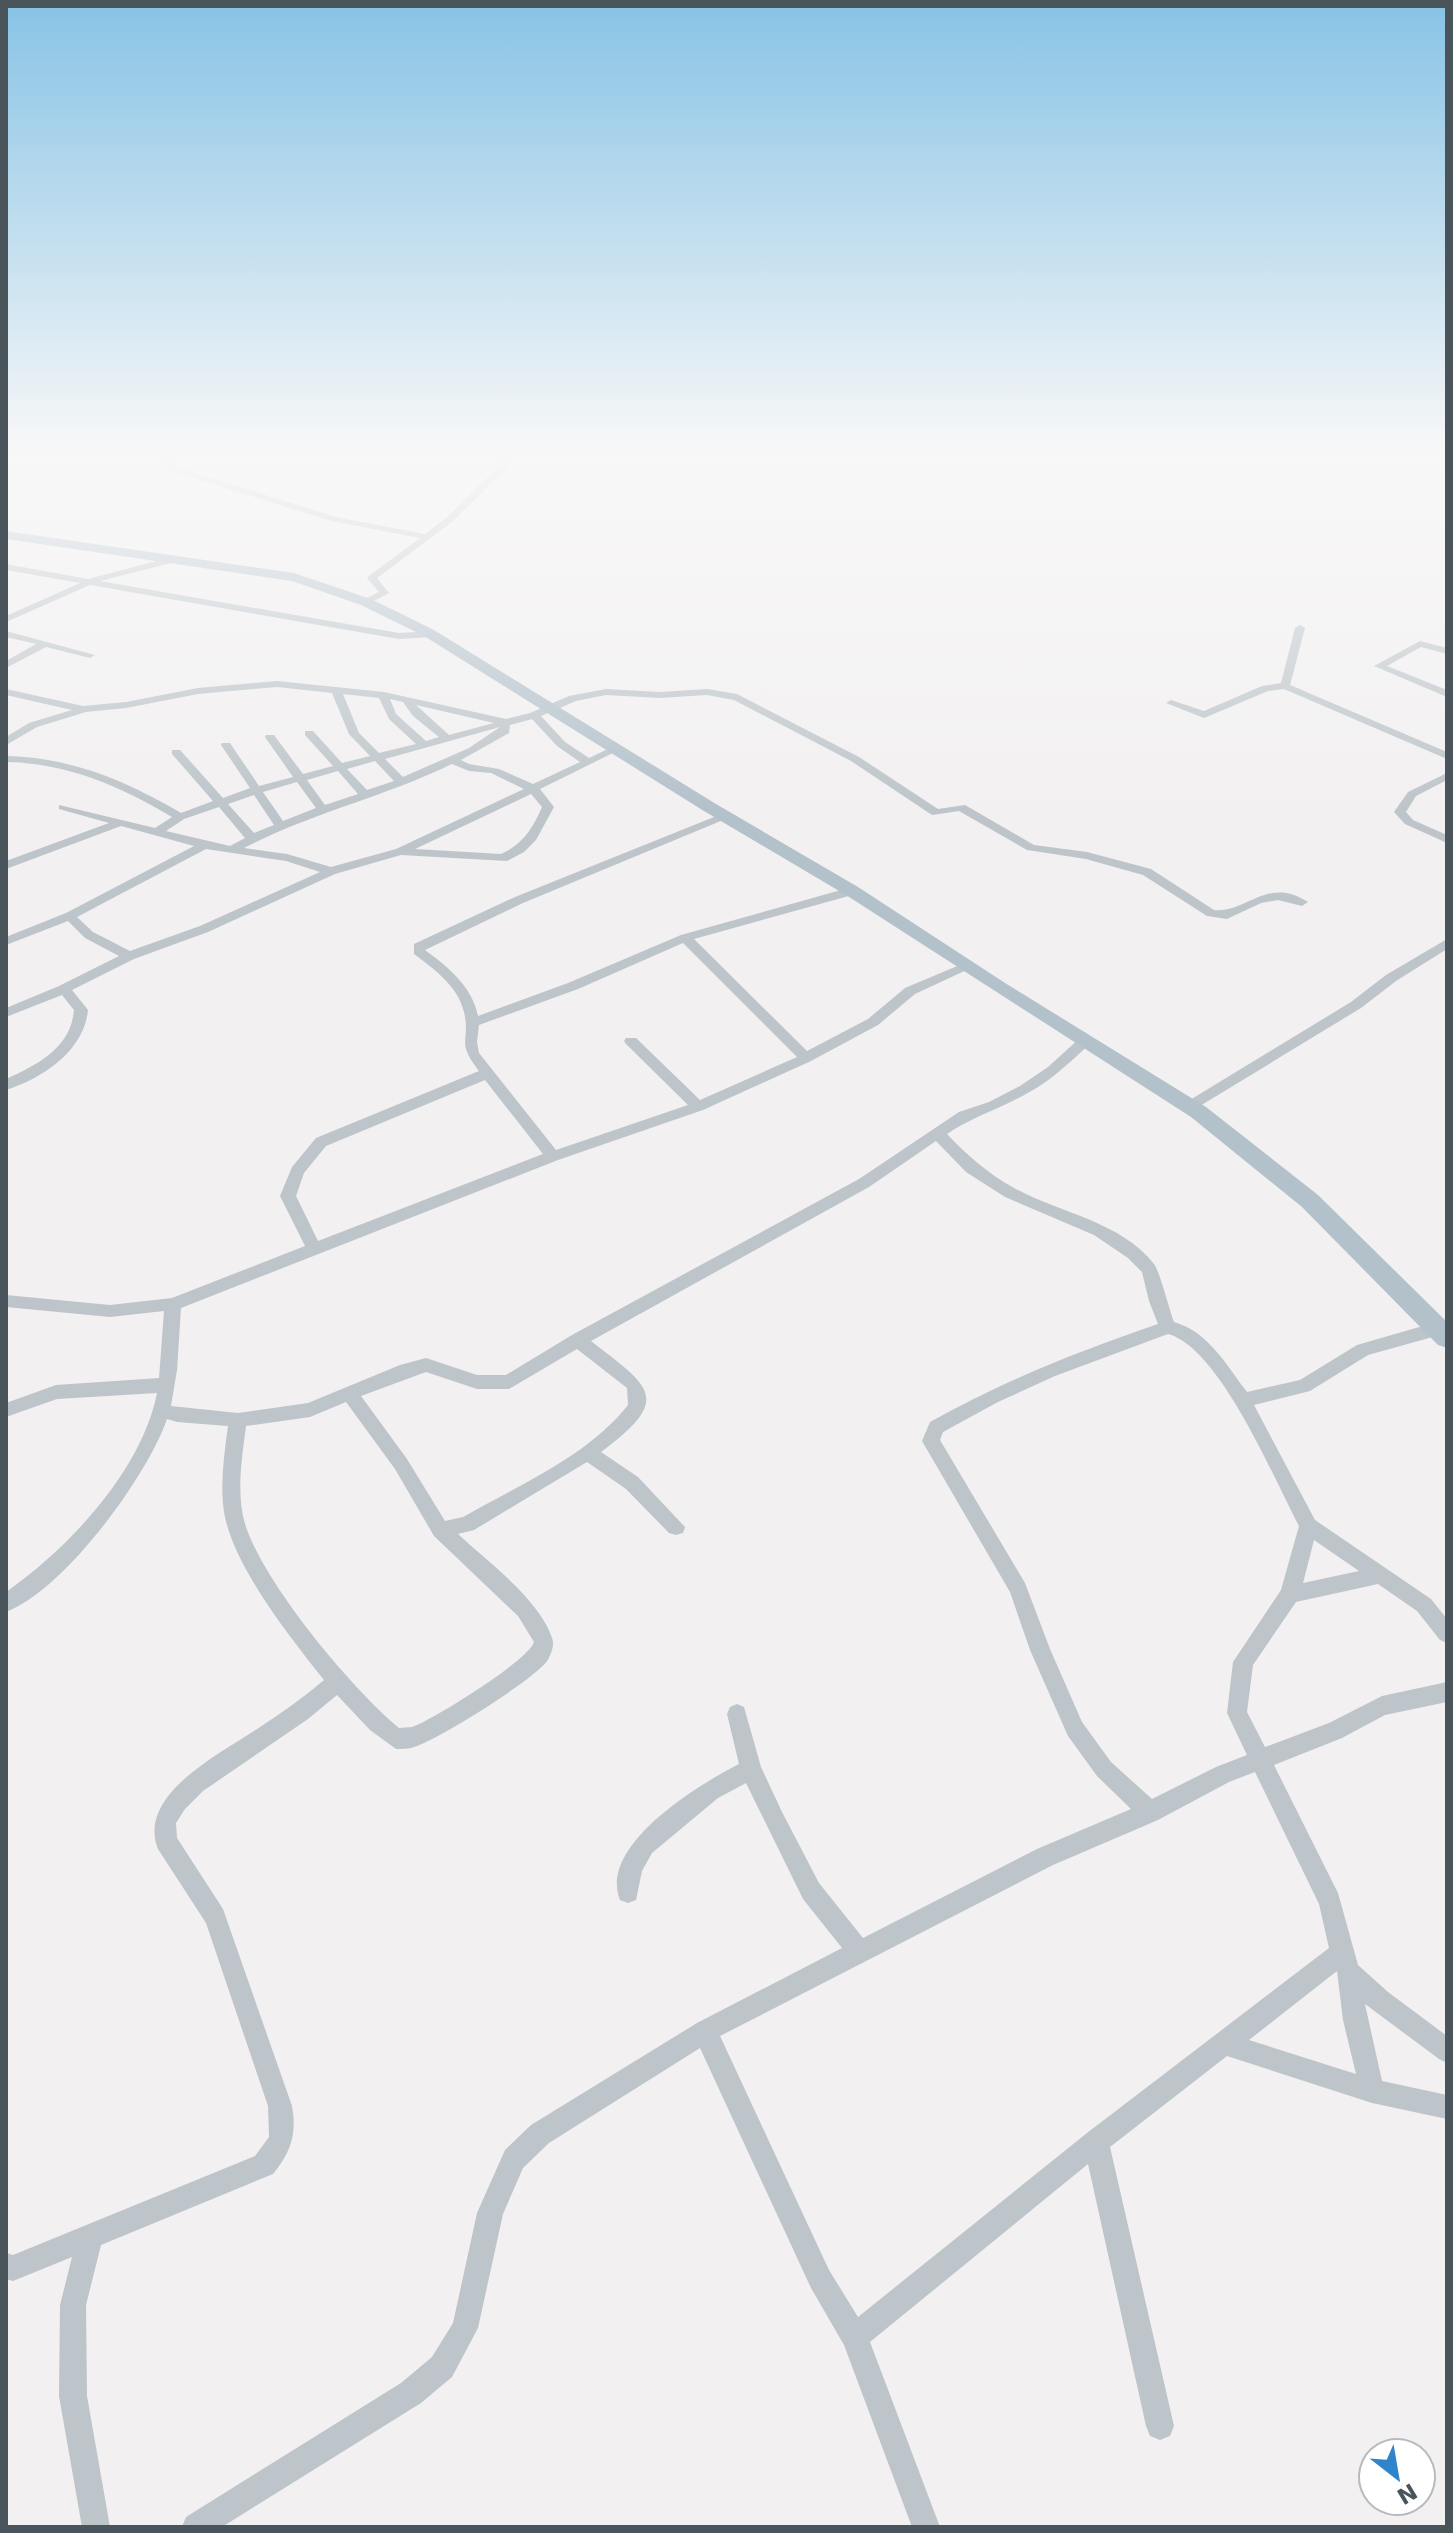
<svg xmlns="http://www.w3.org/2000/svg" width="1453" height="2533" viewBox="0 0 1453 2533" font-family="'DejaVu Sans',sans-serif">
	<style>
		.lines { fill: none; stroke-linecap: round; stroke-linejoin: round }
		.street { fill: #bdc5ca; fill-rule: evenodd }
		.primary { fill: #b3c1cb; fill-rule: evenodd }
	</style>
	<rect width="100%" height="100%" fill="#f2f0f0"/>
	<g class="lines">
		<g class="street">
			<polygon points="158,456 166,456 177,467 336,517 425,534 446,518 498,467 501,456 509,456 505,470 452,522 377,578 389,593 368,604 365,603 365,599 379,592 367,578 369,576 420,538 331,521 171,471"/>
			<polygon points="176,556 180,559 179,561 100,581 399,633 433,631 438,634 433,637 399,639 90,585 6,622 6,616 80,583 6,570 6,564 88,579"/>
			<polygon points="1300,625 1305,628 1290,685 1447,752 1447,759 1284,689 1268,691 1204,718 1166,703 1171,700 1204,711 1262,686 1281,683 1295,628"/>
			<polygon points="6,631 95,655 90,658 46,647 6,668 6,661 36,644 6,637"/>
			<polygon points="1420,641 1447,648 1447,654 1421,647 1387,666 1447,690 1447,697 1374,666"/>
			<path d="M277,681L384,692L506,719L530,713L569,696L606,689L660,692L707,689L737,694L859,757L938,809L965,805L1034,845L1087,852L1151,869L1214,910C1246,914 1268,875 1308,902L1302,906L1278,900L1261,903L1227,919L1207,916L1143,875L1086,859L1027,850L959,811L932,815L851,761L734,700L707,695L660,698L606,695L576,701L541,716L565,742L589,758L612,747L621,749L540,789L554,807L536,840L524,852L507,861L401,855L335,874L208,932L134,959L72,990L88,1010C84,1051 43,1078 6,1090V1079C37,1065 71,1048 74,1010L62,995L6,1017V1008L59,986L119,956L85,938L68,921L6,945V937L66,913L194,846L121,826L6,869V861L109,823L59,809V805L155,828L172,817C120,786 67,763 6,762V756C70,757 127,781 181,813L213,801L172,754V750H180L223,798L250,788L221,745L222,743H230L259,786L293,777L265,737L266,735H274L303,774L333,766L305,735V731H313L342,763L370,756L349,734L332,693L277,687L198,694L126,708L86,712L37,727L6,745V737L29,723L72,710L6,695V689L83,706L126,702L198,688ZM343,694L379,698L389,719L416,744L379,753L359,733ZM390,699L403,702L413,716L439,737L426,741L396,714ZM416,705L494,723L449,735ZM532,719L557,746L580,762L533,784L499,769L469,764L461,760L509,733L510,725ZM500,727L469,748L403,777L385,759ZM375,761L394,781L367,790L347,769ZM452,764L469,771L491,773L524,789L396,849L331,867L287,854L244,848C311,813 384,797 452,764ZM338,771L358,794L325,805L307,780ZM297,782L316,808L283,821L263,792ZM531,794L542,807C533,828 523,844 501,854L415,849ZM254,795L274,825L254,833L228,804ZM219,807L245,838L230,846L166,831L184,819ZM206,849L286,861L320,872L200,926L130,951L93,932L77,917Z"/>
			<polygon points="1447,773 1447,780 1416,796 1406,812 1413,820 1447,835 1447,843 1405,824 1394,812 1408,792"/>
			<path d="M724,813L728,814V818L523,903L425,950C448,967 472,986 478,1016L568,983L681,935L848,888H856V894L694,939L807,1051L868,1019L905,988L962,964L967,963L973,967L915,994L878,1025L811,1061L703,1110L558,1160L181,1308L177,1370L171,1406L238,1413L308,1403L400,1365L426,1358L477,1375H506L572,1335L859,1179L959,1112L989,1102L1020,1086L1048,1067L1081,1037H1091L1093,1040L1091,1043C1070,1062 1051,1081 1026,1094C999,1109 972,1117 947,1134C967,1155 987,1173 1014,1188C1059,1213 1120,1221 1154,1264C1160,1272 1169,1309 1174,1322C1209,1332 1226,1365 1247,1392L1300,1380L1357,1345L1447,1319V1333L1368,1355L1310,1391L1254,1405L1315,1520L1431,1599L1447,1619V1643L1440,1640L1417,1611L1378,1584L1296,1602L1253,1665L1247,1712L1265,1747L1329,1723L1382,1696L1447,1682V1702L1385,1715L1342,1738L1274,1765L1338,1893L1358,1965L1388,1992L1447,2036V2063L1439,2059L1365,2004L1382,2081L1447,2095V2119L1372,2103L1227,2056L1110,2147L1174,2426L1170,2436L1160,2440L1150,2436L1146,2426L1088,2164L870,2342L940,2527H912L844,2345L811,2288L700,2048L549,2143L523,2168L503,2214L478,2328L452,2377L421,2403L222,2527H182L186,2517L401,2383L432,2357L453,2323L477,2213L505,2150L531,2125L697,2023L842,1948L803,1899L746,1783L718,1798L652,1853L642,1871L636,1900L628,1903L620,1900C598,1845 700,1784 739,1764L727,1714L730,1707L737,1704L744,1707L761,1767L782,1812L819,1883L863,1938L1037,1849L1131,1809L1097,1776L1068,1736L1030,1650L1010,1592L922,1441L930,1422C1003,1381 1079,1351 1158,1324L1149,1301L1142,1272L1128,1258L1094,1235L1005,1197L966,1172L936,1141L869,1187L591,1341C650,1387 674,1398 601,1452L638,1477L685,1527L683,1533L676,1535L669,1533L626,1489L587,1462L474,1530L458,1534C487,1561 540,1600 552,1638C555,1644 551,1655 547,1661C535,1679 436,1741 414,1747C409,1749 402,1749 396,1749L370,1730L337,1695L308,1719L203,1791L185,1809L176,1823L177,1838L223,1909L292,2106C297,2134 291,2152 273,2174L101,2245L86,2305L87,2396L110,2527H82L59,2396L60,2305L72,2257L13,2281L6,2279V2253L13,2255L255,2156L269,2137L268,2106L206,1923L158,1849C136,1794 223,1752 260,1727C283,1712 304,1697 324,1680C290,1637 233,1566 224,1512C220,1484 224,1455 228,1426L177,1422L167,1419C147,1477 64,1590 6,1612V1592C69,1548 142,1470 157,1393L57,1399L6,1417V1403L56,1385L159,1378L164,1311L110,1317L6,1307V1295L110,1305L172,1298L305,1246L280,1196L292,1167L316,1138L479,1071C455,1040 471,1043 464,1012C458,986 434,969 414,954V944L515,897ZM683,943L797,1057L700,1100L636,1038H626L624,1041L626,1044L688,1105L556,1150L479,1053L477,1042L479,1025L578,989ZM485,1080L543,1154L318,1241L296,1196L304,1173L326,1146ZM1168,1334C1220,1348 1274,1479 1299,1526L1281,1590L1233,1662L1227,1713L1247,1755L1216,1767L1152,1799L1111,1762L1082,1722L1050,1649L1025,1583L940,1440L943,1432L998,1402L1055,1376ZM577,1349L627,1388L628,1405C588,1456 519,1485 463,1517L445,1521L407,1459L361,1396L426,1372L477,1389H509ZM346,1402L395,1469L434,1536L518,1616L534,1642C529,1660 433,1720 412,1727C411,1727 400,1728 399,1728C351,1688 264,1584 245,1524C236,1493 242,1458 246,1426L310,1417ZM1314,1540L1359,1571L1303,1583ZM1255,1772L1319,1904L1329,1948L1087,2133L858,2317L829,2270L720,2036L1053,1865L1158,1820L1229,1782ZM1337,1971L1343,2020L1356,2074L1249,2040Z"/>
			<polygon points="1447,939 1447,949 1396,981 1361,1008 1195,1109 1185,1109 1183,1106 1185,1103 1351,1002 1386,975"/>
		</g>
		<polygon class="primary" points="6,531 294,573 371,599 434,630 716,804 858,887 1005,983 1206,1107 1318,1195 1447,1322 1447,1348 1438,1345 1302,1207 1191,1117 846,895 704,811 424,636 361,605 292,581 6,539"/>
	</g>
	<linearGradient id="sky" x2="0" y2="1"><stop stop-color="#87c3e5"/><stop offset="0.56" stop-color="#f9f8f8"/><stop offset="1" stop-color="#f9f8f8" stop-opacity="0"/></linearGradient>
	<rect width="1453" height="811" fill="url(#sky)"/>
	<rect width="1453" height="2533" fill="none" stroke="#4a545b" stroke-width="16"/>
	<g transform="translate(1397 2477) rotate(149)"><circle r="38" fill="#ffffff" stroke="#b7bbbd" stroke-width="2"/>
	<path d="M0-6L14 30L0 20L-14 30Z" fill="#2f85cc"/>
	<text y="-12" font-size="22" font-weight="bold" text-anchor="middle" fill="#4a545b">N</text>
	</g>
</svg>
